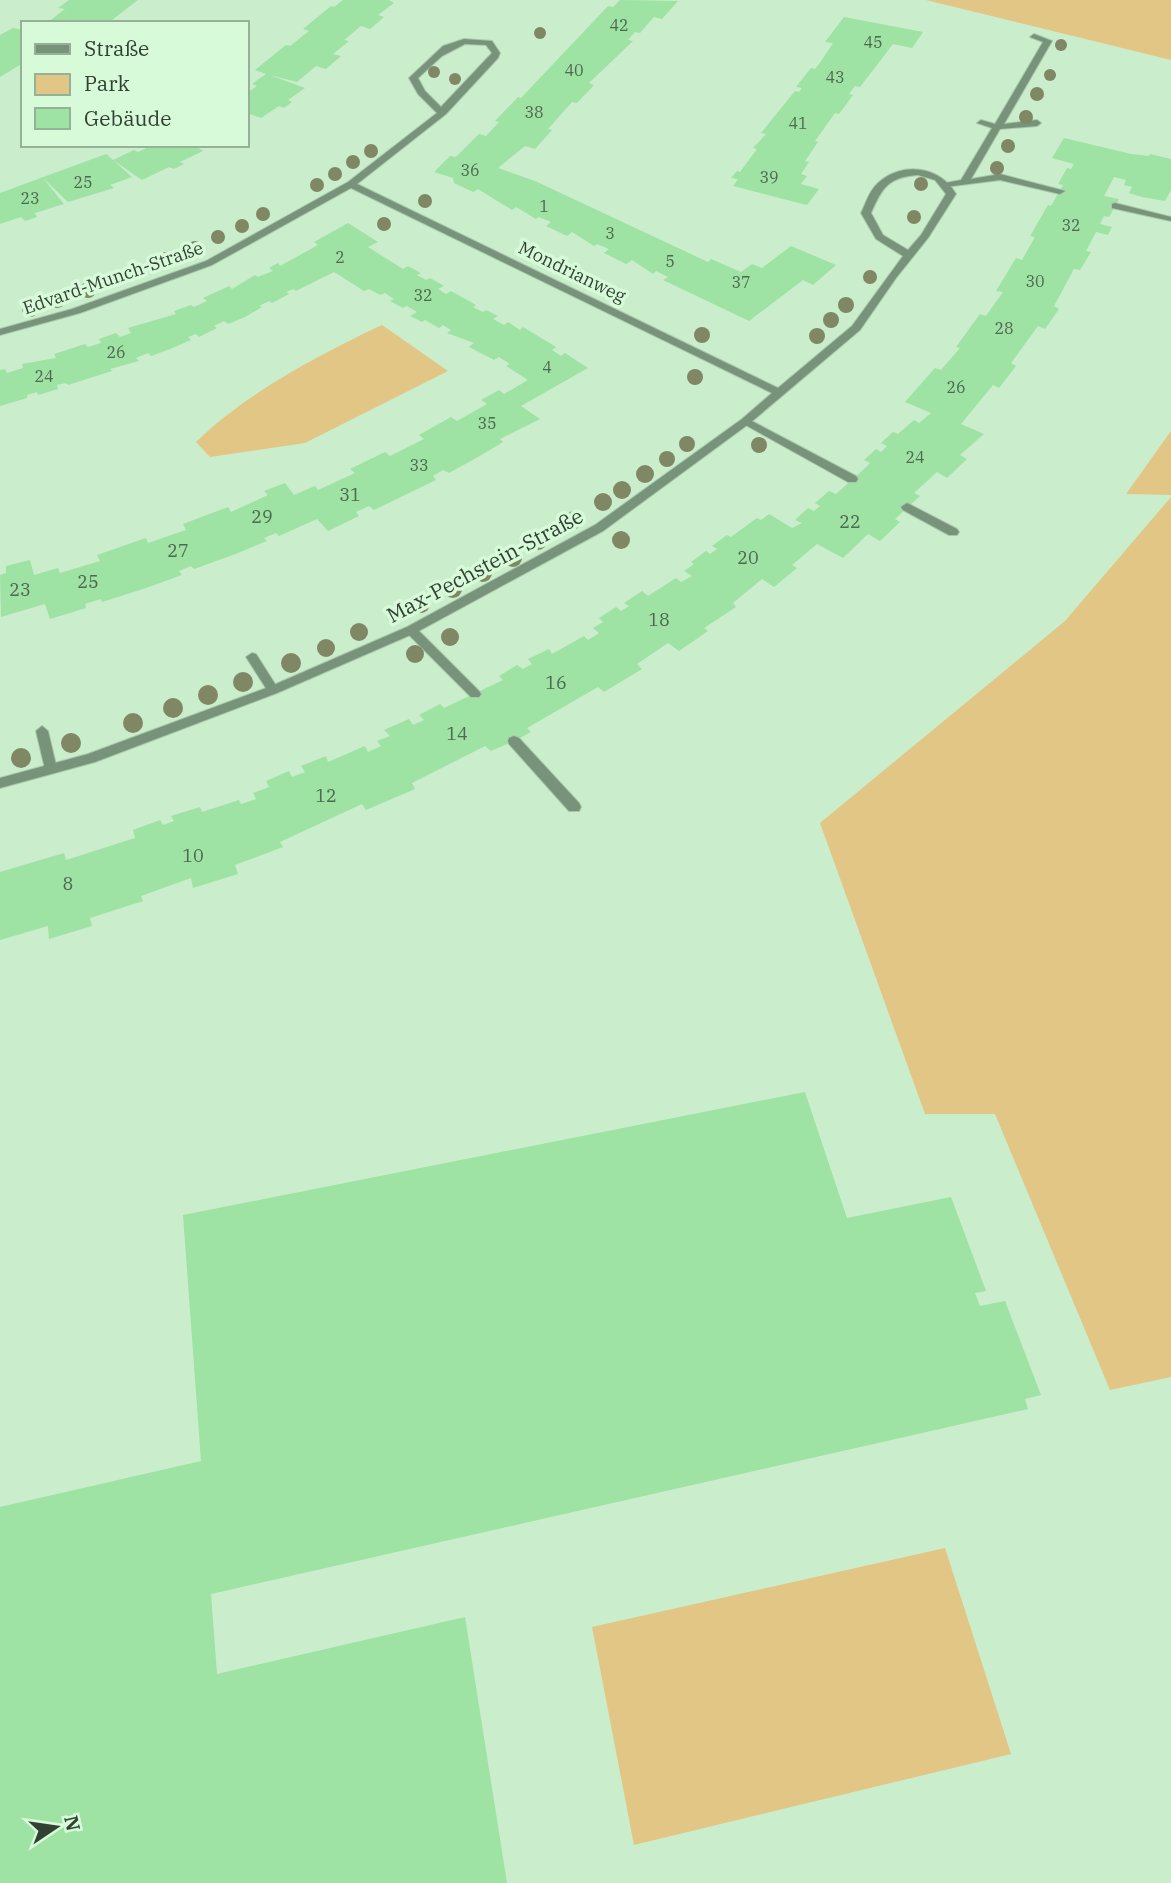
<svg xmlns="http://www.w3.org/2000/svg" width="1171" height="1883" viewBox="0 0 1171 1883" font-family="'IBM Plex Serif',serif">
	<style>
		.green { fill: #e2c686 }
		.building { fill: #9ee2a4 }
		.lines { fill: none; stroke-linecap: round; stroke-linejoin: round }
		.lane-casing { stroke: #a9c7ab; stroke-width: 2 }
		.street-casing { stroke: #a9c7ab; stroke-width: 2 }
		.lane { fill: #779379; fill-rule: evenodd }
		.street { fill: #779379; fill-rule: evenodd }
		.tree { fill: #808765 }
		.labels { text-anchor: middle; stroke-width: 7; stroke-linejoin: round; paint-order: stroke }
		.far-number-label { font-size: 16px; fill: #4e6950 }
		.far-street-label { font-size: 18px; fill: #334134; stroke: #d7fbd9 }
		.number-label { font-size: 18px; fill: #4e6950 }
		.street-label { font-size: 21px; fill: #334134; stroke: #d7fbd9 }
	</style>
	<rect width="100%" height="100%" fill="#caedcc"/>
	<g class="green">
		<polygon points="926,0 1171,0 1171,60"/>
		<path d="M382,325L448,371L305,443L210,457L196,442C245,394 320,354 382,325Z"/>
		<polygon points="1171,431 1171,495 1126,494"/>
		<polygon points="1171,497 1171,1377 1110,1390 995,1114 925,1114 820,823 1065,621"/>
		<polygon points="945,1548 1011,1754 634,1845 592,1627"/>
	</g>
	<g class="building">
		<polygon points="69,0 138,0 108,23 47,23 65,9 58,8"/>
		<polygon points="343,0 389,0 394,3 378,15 384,17 370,29 361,26 344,40 349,41 333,54 341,56 326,69 316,66 297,82 270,75 305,88 288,100 292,102 284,108 279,106 261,118 247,113 247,93 257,86 252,84 266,74 255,70 286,45 290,46 309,31 303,29 331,6 334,7"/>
		<polygon points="620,0 678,1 662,19 654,17 640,33 635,32 628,40 633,41 589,83 594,85 577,103 572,102 548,129 552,130 535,149 525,146 498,168 535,181 708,262 711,259 741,272 752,264 762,268 791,246 836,265 813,285 803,280 749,321 663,280 668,277 656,271 653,274 632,260 626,264 604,253 609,249 597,244 594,246 572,232 567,236 546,226 551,222 539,217 536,219 516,207 512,210 478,189 473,192 454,183 453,178 434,172 450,156 456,157 479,134 486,136 499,122 495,121 518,97 521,98 608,6 613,7"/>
		<polygon points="844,17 923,32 912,48 893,44 860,87 855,86 849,94 853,95 839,114 835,113 815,141 818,142 805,161 809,162 801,174 807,176 801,184 819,189 807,205 733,186 738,179 731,178 737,171 740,172 757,149 753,148 766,134 761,133 795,91 799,92 802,88 796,87 811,68 815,69 819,64 833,43 825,42"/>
		<polygon points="13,28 23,30 23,63 0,77 0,35"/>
		<polygon points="1064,138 1131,154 1149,156 1150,154 1171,159 1171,190 1165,201 1142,197 1129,193 1132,187 1124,185 1126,180 1114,177 1104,196 1119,199 1109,217 1104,216 1100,224 1112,227 1108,235 1096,232 1086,251 1091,252 1080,270 1074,269 1054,306 1059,309 1045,329 1038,326 1011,363 1016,366 999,388 993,385 961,424 984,434 960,455 967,459 947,478 937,472 914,493 920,496 895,519 900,522 880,541 868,534 843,558 817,544 792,565 797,568 774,587 762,579 733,603 736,607 704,628 708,631 679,651 668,643 637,664 642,669 604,692 598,687 527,728 531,732 514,741 491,751 485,746 412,783 415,789 366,810 362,804 280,842 283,847 235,865 238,874 193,888 191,878 141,896 143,901 90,918 92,926 49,939 48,926 0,940 0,872 64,853 66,860 135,838 133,830 160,820 163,825 174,821 171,816 200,807 202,812 239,800 241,804 256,799 253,793 269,787 266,781 289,771 292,777 305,772 301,766 326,756 328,762 365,746 368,752 381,746 377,741 390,736 384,730 409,719 413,725 424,720 419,715 440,704 444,708 503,680 499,676 517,665 523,669 532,664 528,659 549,649 552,654 584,636 588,640 599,633 593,628 603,622 599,618 616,607 621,611 629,606 624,603 642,591 648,596 676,578 681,582 692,576 684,571 694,564 691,562 706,551 710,554 717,549 712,546 727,535 731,537 757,518 761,520 769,514 792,528 802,523 795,520 808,508 814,511 820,506 815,503 829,491 836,494 863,470 870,463 864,460 876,449 881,452 887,446 881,443 893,432 898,434 914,420 919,423 931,413 905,402 935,368 941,370 960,348 956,347 980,314 986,316 1003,292 996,291 1016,258 1022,260 1035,237 1030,236 1048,205 1051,206 1063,185 1058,184 1067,168 1071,169 1074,164 1052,158"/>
		<polygon points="153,145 194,145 203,151 180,162 184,164 174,169 169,167 142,180 113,160 132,177 110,185 114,188 68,202 43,178 64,204 35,213 37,217 25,221 21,217 0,224 0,193 106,154 113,160 134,150 138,152"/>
		<polygon points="348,223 378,242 368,247 403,269 408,266 421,273 417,275 426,280 430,278 444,286 438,289 446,294 451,291 476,305 473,307 483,312 486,310 498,316 493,319 504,325 508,322 520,330 523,327 556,347 552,350 561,356 565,353 588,368 521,406 540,419 500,439 503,442 478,457 449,473 443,470 433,476 436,480 374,510 369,506 356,512 359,516 328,531 317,519 279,536 276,533 264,538 267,541 233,555 194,569 191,566 179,571 182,575 143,589 102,602 101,599 85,604 86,608 50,619 45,604 1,617 0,575 6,573 6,566 30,560 34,575 58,568 60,573 100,561 97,555 146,538 148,543 186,530 183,524 228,507 231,512 268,495 264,491 285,483 294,495 315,486 318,490 355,473 350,469 385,452 390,456 424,439 419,435 451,417 457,421 487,404 481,400 499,390 504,394 528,380 506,366 510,364 499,357 494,360 469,347 474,343 447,333 451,330 443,325 439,328 425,320 422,322 410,316 417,312 407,306 403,308 390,301 394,299 385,293 380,295 369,289 364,291 334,272 296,291 293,289 286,292 289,294 272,303 269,301 259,306 262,307 245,317 228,324 224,321 214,326 217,328 199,337 196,334 188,337 191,340 170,349 151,356 148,353 136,358 139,361 110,369 112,371 68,385 66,383 57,385 58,389 38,395 37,392 27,395 27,398 0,406 0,370 5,369 7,373 23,368 22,364 56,358 54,354 85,344 88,347 101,343 99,339 116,333 120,337 131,333 128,328 176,314 174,311 191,305 194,307 207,301 203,298 229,286 232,289 255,275 258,277 273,271 269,268 278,263 280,266 318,245 314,242"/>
		<polygon points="805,1092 847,1218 951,1197 986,1291 975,1293 980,1306 1005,1301 1041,1395 1025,1399 1028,1409 211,1594 217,1674 465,1617 507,1883 0,1883 0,1507 201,1461 183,1215"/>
	</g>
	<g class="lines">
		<g class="lane-casing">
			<g id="lane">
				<polygon points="1034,34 1052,41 1004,124 1037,120 1041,123 1037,126 1000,129 971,179 1000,174 1065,191 1060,194 1000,180 945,187 945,183 961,180 992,128 977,123 981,120 995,124 1043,42 1030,37"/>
				<polygon points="1115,203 1171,217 1171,221 1112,208 1112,204"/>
				<polygon points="746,418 856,476 858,479 856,482 848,482 742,423 741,421"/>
				<polygon points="907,503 957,529 959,532 957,535 949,535 903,510 901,507"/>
				<polygon points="411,626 415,627 479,691 481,694 479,697 471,697 407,633 405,630"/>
				<polygon points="252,653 256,654 277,687 279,690 277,693 269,693 248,660 246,657"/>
				<polygon points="42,726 48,731 57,769 51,774 45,769 36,731"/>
				<polygon points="514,736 519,738 579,803 581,807 579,811 569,811 509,744 508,741 509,738"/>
			</g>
		</g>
		<g class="street-casing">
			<path id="street" d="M464,39L492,41L500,53L498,58L446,114L357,184L778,388L852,326L903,256L876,239L861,213C866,203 869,191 878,183C902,161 940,166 956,194L928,238L896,278L860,330L750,423L603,531L415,633L277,693L95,762L0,788V778L88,754L269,687L407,627L595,525L742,419L772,393L351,188L212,265L80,313L0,335V329L72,309L206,261L348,182L437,113L418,94L409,78L443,46ZM465,44L486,45L492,53L441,107L425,91L418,78L442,56ZM918,175L935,180L946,194L921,235L908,250L883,235L871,213C882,188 888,177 918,175Z"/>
		</g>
		<use href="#lane" class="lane"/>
		<use href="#street" class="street"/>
	</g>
	<g class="tree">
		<circle cx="540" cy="33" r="6"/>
		<circle cx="1061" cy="45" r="6"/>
		<circle cx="434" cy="72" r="6"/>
		<circle cx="1050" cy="75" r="6"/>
		<circle cx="455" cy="79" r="6"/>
		<circle cx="1037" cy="94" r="7"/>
		<circle cx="1026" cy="117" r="7"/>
		<circle cx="1008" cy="146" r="7"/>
		<circle cx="371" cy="151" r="7"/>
		<circle cx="353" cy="162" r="7"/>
		<circle cx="997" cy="168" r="7"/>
		<circle cx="335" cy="174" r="7"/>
		<circle cx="921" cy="184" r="7"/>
		<circle cx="317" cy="185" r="7"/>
		<circle cx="425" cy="201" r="7"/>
		<circle cx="263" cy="214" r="7"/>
		<circle cx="914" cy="217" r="7"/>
		<circle cx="384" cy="224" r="7"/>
		<circle cx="242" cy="226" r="7"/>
		<circle cx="218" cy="237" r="7"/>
		<circle cx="195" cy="248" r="7"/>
		<circle cx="166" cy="259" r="7"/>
		<circle cx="139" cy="270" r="7"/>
		<circle cx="870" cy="277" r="7"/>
		<circle cx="115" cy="279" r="7"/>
		<circle cx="88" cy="290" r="8"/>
		<circle cx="57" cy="300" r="8"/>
		<circle cx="846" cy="305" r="8"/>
		<circle cx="30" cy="309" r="8"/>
		<circle cx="831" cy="320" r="8"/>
		<circle cx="702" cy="335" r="8"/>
		<circle cx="817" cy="336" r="8"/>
		<circle cx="695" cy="377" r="8"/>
		<circle cx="687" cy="444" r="8"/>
		<circle cx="759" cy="445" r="8"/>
		<circle cx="667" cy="459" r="8"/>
		<circle cx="645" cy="474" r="9"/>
		<circle cx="622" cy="490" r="9"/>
		<circle cx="603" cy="502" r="9"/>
		<circle cx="574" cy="520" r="9"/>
		<circle cx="621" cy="540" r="9"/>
		<circle cx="538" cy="541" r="9"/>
		<circle cx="513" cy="558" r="9"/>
		<circle cx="483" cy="573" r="9"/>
		<circle cx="453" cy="589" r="9"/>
		<circle cx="421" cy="604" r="9"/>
		<circle cx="359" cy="632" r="9"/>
		<circle cx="450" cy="637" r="9"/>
		<circle cx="326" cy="648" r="9"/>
		<circle cx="415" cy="654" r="9"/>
		<circle cx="291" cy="663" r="10"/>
		<circle cx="243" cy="682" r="10"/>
		<circle cx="208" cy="695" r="10"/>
		<circle cx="173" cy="708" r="10"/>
		<circle cx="133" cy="723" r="10"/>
		<circle cx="71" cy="743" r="10"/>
		<circle cx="21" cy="758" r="10"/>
	</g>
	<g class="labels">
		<g class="far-number-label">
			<text x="619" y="31">42</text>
			<text x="873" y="48">45</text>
			<text x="574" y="76">40</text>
			<text x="835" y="83">43</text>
			<text x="534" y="118">38</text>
			<text x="798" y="129">41</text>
			<text x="470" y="176">36</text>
			<text x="769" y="183">39</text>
			<text x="83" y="188">25</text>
			<text x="30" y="204">23</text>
			<text x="544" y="212">1</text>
			<text x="1071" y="231">32</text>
			<text x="610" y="239">3</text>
			<text x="340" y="263">2</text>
			<text x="670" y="267">5</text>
			<text x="1035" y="287">30</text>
			<text x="741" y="288">37</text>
			<text x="423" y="301">32</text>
			<text x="1004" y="334">28</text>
			<text x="116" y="358">26</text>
			<text x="547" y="373">4</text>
			<text x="44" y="382">24</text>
			<text x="956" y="393">26</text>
			<text x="487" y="429">35</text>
			<text x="915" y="463">24</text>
			<text x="419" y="471">33</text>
		</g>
		<g class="far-street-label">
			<text transform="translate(572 272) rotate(26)" y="6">Mondrianweg</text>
			<text transform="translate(113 278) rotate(-19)" y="6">Edvard-Munch-Straße</text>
		</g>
		<g class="number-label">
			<text x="350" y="501">31</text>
			<text x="262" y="523">29</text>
			<text x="850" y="528">22</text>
			<text x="178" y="557">27</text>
			<text x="748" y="564">20</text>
			<text x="88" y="588">25</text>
			<text x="20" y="596">23</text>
			<text x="659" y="626">18</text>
			<text x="556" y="689">16</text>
			<text x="457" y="740">14</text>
			<text x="326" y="802">12</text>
			<text x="193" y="862">10</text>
			<text x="68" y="890">8</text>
		</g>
		<g class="street-label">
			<text transform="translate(485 566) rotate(-28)" y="7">Max-Pechstein-Straße</text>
		</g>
	</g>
	<rect x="21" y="21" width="228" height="126" fill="#d7fbd9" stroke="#95b197" stroke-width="2"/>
	<rect x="35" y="44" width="35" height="10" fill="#779379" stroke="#95b197" stroke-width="2"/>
	<text x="84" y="56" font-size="21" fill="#334134">Straße</text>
	<rect x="35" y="74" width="35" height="21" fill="#e2c686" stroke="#95b197" stroke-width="2"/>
	<text x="84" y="91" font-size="21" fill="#334134">Park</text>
	<rect x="35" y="108" width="35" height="21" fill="#9ee2a4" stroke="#95b197" stroke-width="2"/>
	<text x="84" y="126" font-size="21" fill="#334134">Gebäude</text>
	<g transform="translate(56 1827) rotate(77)" stroke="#d7fbd9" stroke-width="5" paint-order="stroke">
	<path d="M0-5L12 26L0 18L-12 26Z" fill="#334134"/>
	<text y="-10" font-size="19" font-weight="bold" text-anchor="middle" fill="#334134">N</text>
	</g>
</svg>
